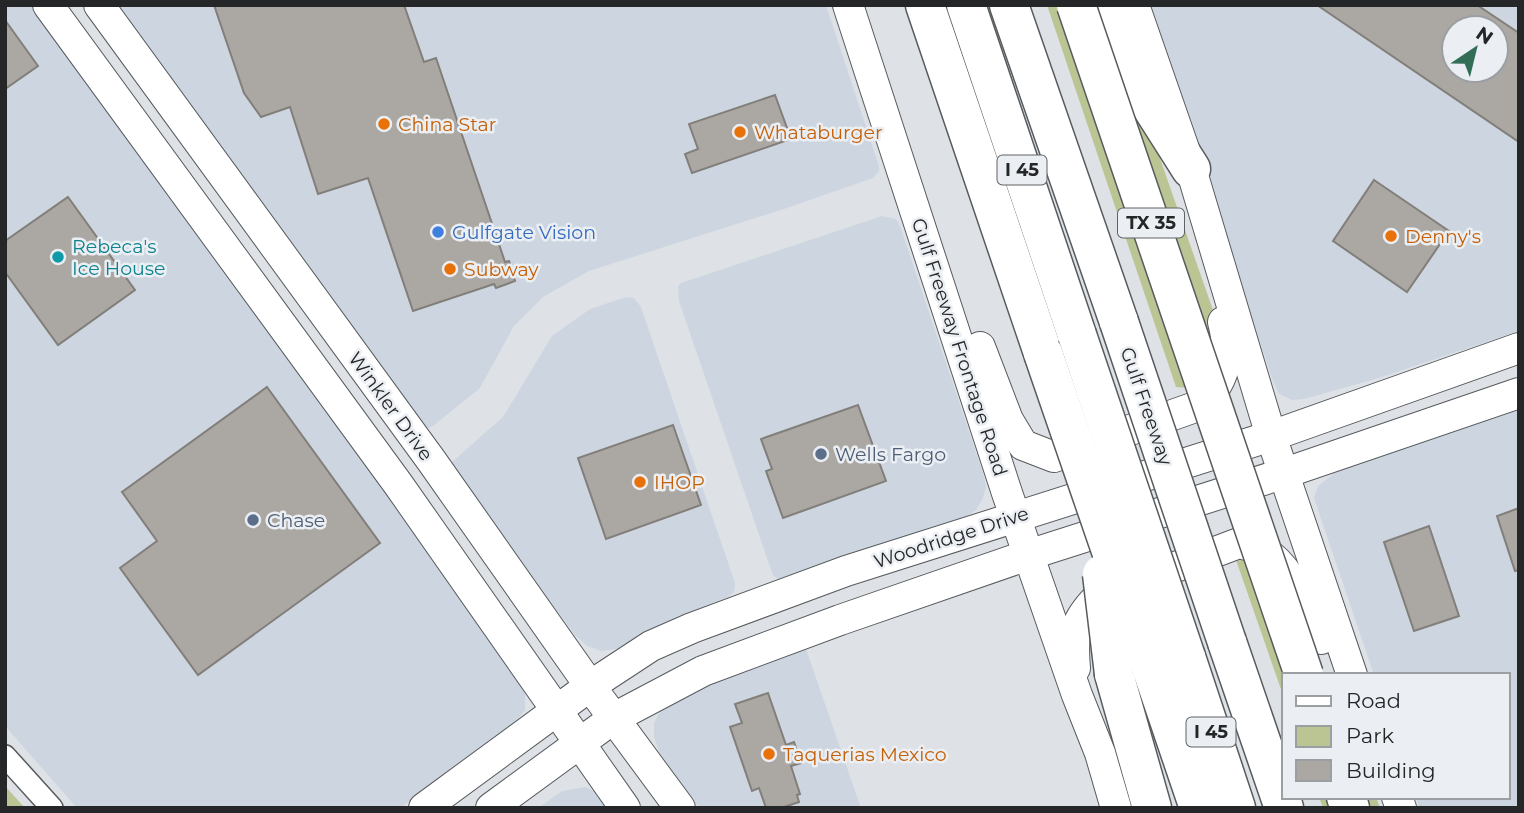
<svg xmlns="http://www.w3.org/2000/svg" width="1524" height="813" viewBox="0 0 1524 813" font-family="Montserrat,sans-serif">
	<style>
		.built { fill: #cdd6e0; fill-rule: evenodd }
		.green { fill: #bbc593 }
		.building { fill: #aba7a3; stroke: #827e7a; stroke-width: 2; fill-rule: evenodd }
		.lines { fill: none; stroke-linecap: round; stroke-linejoin: round }
		.street-casing { stroke: #575b5e; stroke-width: 24 }
		.secondary-casing { stroke: #575b5e; stroke-width: 32 }
		.highway-casing { stroke: #575b5e; stroke-width: 41 }
		.street { stroke: #fff; stroke-width: 21 }
		.secondary { stroke: #fff; stroke-width: 30 }
		.highway { stroke: #fff; stroke-width: 38 }
		.highway-bridge-casing { stroke: #575b5e; stroke-width: 41; stroke-linecap: butt }
		.highway-bridge { stroke: #fff; stroke-width: 38 }
		.food-dot { fill: #e8710a; stroke: #ebeff3; stroke-width: 2.5 }
		.shop-dot { fill: #3f7fe0; stroke: #ebeff3; stroke-width: 2.5 }
		.culture-dot { fill: #0f9aa8; stroke: #ebeff3; stroke-width: 2.5 }
		.service-dot { fill: #5c6f8a; stroke: #ebeff3; stroke-width: 2.5 }
		.labels { text-anchor: middle; stroke-width: 5; stroke-linejoin: round; paint-order: stroke }
		.shield { fill: #ebeff3; stroke: #606265; stroke-width: 2 }
		.shield-label { font-size: 18px; font-weight: bold; fill: #252628 }
		.food-label { font-size: 19px; fill: #c56008; stroke: #ebeff3; text-anchor: start }
		.shop-label { font-size: 19px; fill: #366cbe; stroke: #ebeff3; text-anchor: start }
		.culture-label { font-size: 19px; fill: #0d838f; stroke: #ebeff3; text-anchor: start }
		.street-label { font-size: 19px; fill: #252628; stroke: #ebeff3 }
		.service-label { font-size: 19px; fill: #4e5e75; stroke: #ebeff3; text-anchor: start }
	</style>
	<rect width="100%" height="100%" fill="#dee2e6"/>
	<g class="built">
		<polygon points="5,5 33,5 520,679 525,694 525,710 514,724 400,808 77,808 5,726"/>
		<polygon points="117,5 826,5 879,166 879,171 873,178 784,209 589,271 543,297 514,326 480,388 433,426 426,429"/>
		<path d="M1148,5H1519V331L1379,378L1304,399L1292,400L1279,394L1273,381ZM1454,28H1496V70H1454Z"/>
		<polygon points="882,216 896,219 900,226 983,473 986,486 983,498 976,510 966,517 784,580 779,580 773,575 770,567 679,301 678,286 681,283"/>
		<polygon points="626,297 634,298 641,307 735,583 734,592 728,597 676,617 616,649 601,651 587,646 575,635 454,471 452,462 503,417 552,336 590,309"/>
		<polygon points="1519,410 1519,808 1419,808 1416,797 1508,797 1508,675 1374,675 1314,498 1318,486 1337,471"/>
		<polygon points="806,649 861,808 699,808 659,752 654,737 654,723 659,713 669,701 682,693"/>
		<polygon points="585,787 599,793 613,808 538,808 562,791"/>
	</g>
	<g class="green">
		<polygon points="1047,5 1095,5 1156,147 1221,333 1201,389 1176,387"/>
		<polygon points="1236,560 1256,562 1284,675 1284,698"/>
		<polygon points="5,786 25,808 5,808"/>
		<polygon points="1319,797 1376,797 1380,808 1323,808"/>
	</g>
	<g class="building">
		<polygon points="214,5 404,5 424,62 436,58 505,262 509,261 515,281 496,288 494,284 413,311 368,178 318,194 290,107 261,117 244,93"/>
		<path d="M1317,5H1477L1519,33V142ZM1454,28H1496V70H1454Z"/>
		<polygon points="5,20 38,66 5,89"/>
		<polygon points="775,95 791,139 692,173 685,154 698,149 689,124"/>
		<polygon points="1374,180 1449,231 1407,292 1333,241"/>
		<polygon points="68,197 135,290 58,345 5,272 5,241"/>
		<polygon points="267,387 380,543 198,675 120,568 157,541 122,492"/>
		<polygon points="858,405 886,481 783,518 766,471 772,469 761,439"/>
		<polygon points="673,425 701,505 606,539 578,458"/>
		<polygon points="1519,508 1519,570 1515,571 1497,516"/>
		<polygon points="1429,526 1459,616 1414,631 1384,542"/>
		<polygon points="768,693 786,745 794,742 801,763 791,766 800,794 797,795 799,802 781,808 766,808 759,788 752,791 730,727 742,723 735,704"/>
	</g>
	<g class="lines">
		<g class="street-casing">
			<polyline id="street" points="5,756 52,808"/>
		</g>
		<g class="secondary-casing">
			<g id="secondary">
				<polyline points="48,5 398,484 625,808"/>
				<polyline points="99,5 431,460 590,686 680,808"/>
				<polyline points="848,5 1007,493 1077,695 1100,753 1116,808"/>
				<polyline points="1134,5 1191,169 1271,436 1352,675"/>
				<path d="M980,347L1008,420L1023,445L1054,457L1198,406C1224,385 1232,355 1223,322"/>
				<path d="M1075,668C1072,634 1074,621 1099,596L1239,543C1245,545 1254,546 1260,549C1289,563 1310,611 1321,639"/>
				<polyline points="1397,797 1401,808"/>
				<polyline points="424,808 590,686 651,646 692,628 846,571 1271,436 1519,348"/>
				<polyline points="491,808 614,718 703,671 840,620 1028,555 1285,473 1519,393"/>
			</g>
		</g>
		<g class="highway-casing">
			<g id="highway">
				<polyline points="925,5 1043,353"/>
				<polyline points="966,5 1077,335"/>
				<polyline points="1009,5 1119,322"/>
				<polyline points="1103,5 1151,106 1191,169"/>
				<polyline points="1227,642 1284,808"/>
				<polyline points="1186,657 1236,808"/>
				<polyline points="1151,667 1199,808"/>
				<polyline points="1114,674 1152,808"/>
				<polyline points="1346,797 1350,808"/>
			</g>
		</g>
		<use href="#street" class="street"/>
		<use href="#secondary" class="secondary"/>
		<use href="#highway" class="highway"/>
		<g class="highway-bridge-casing">
			<g id="highway-bridge">
				<polyline points="1076,5 1304,675"/>
				<polyline points="1119,322 1227,642"/>
				<polyline points="1077,335 1186,657"/>
				<polyline points="1043,353 1151,667"/>
				<polyline points="1102,574 1114,674"/>
			</g>
		</g>
		<use href="#highway-bridge" class="highway-bridge"/>
	</g>
	<g class="food-dot">
		<circle cx="384" cy="124" r="7"/>
		<circle cx="740" cy="132" r="7"/>
		<circle cx="1391" cy="236" r="7"/>
		<circle cx="450" cy="269" r="7"/>
		<circle cx="640" cy="482" r="7"/>
		<circle cx="769" cy="754" r="7"/>
	</g>
	<circle class="shop-dot" cx="438" cy="232" r="7"/>
	<circle class="culture-dot" cx="58" cy="257" r="7"/>
	<g class="service-dot">
		<circle cx="821" cy="454" r="7"/>
		<circle cx="253" cy="520" r="7"/>
	</g>
	<g class="labels">
		<g class="shield">
			<rect x="997.5" y="155.5" width="49" height="29" rx="5"/>
			<rect x="1118" y="208.5" width="66" height="29" rx="5"/>
			<rect x="1186.5" y="717.5" width="49" height="29" rx="5"/>
		</g>
		<g class="shield-label">
			<text x="1022" y="176">I 45</text>
			<text x="1151" y="229">TX 35</text>
			<text x="1211" y="738">I 45</text>
		</g>
		<g class="food-label">
			<text x="398" y="131">China Star</text>
			<text x="754" y="139">Whataburger</text>
			<text x="1405" y="243">Denny's</text>
			<text x="464" y="276">Subway</text>
			<text x="654" y="489">IHOP</text>
			<text x="783" y="761">Taquerias Mexico</text>
		</g>
		<g class="shop-label">
			<text x="452" y="239">Gulfgate Vision</text>
		</g>
		<g class="culture-label">
			<text x="72" y="253">Rebeca's<tspan x="72" dy="22">Ice House</tspan></text>
		</g>
		<g class="street-label">
			<text transform="translate(960 347) rotate(72)" y="7">Gulf Freeway Frontage Road</text>
			<text transform="translate(391 406) rotate(54)" y="7">Winkler Drive</text>
			<text transform="translate(1147 406) rotate(71)" y="7">Gulf Freeway</text>
			<text transform="translate(951 537) rotate(-18)" y="7">Woodridge Drive</text>
		</g>
		<g class="service-label">
			<text x="835" y="461">Wells Fargo</text>
			<text x="267" y="527">Chase</text>
		</g>
	</g>
	<rect width="1524" height="813" fill="none" stroke="#252628" stroke-width="14"/>
	<rect x="1282" y="673" width="228" height="126" fill="#ebeff3" stroke="#9c9fa2" stroke-width="2"/>
	<rect x="1296" y="696" width="35" height="10" fill="#ffffff" stroke="#9c9fa2" stroke-width="2"/>
	<text x="1346" y="708" font-size="21" fill="#252628">Road</text>
	<rect x="1296" y="726" width="35" height="21" fill="#bbc593" stroke="#9c9fa2" stroke-width="2"/>
	<text x="1346" y="743" font-size="21" fill="#252628">Park</text>
	<rect x="1296" y="760" width="35" height="21" fill="#aba7a3" stroke="#9c9fa2" stroke-width="2"/>
	<text x="1346" y="778" font-size="21" fill="#252628">Building</text>
	<g transform="translate(1475 49) rotate(35)"><circle r="33" fill="#ebeff3" stroke="#9c9fa2" stroke-width="2"/>
	<path d="M0-5L12 26L0 18L-12 26Z" fill="#326d57"/>
	<text y="-10" font-size="19" font-weight="bold" text-anchor="middle" fill="#252628">N</text>
	</g>
</svg>
